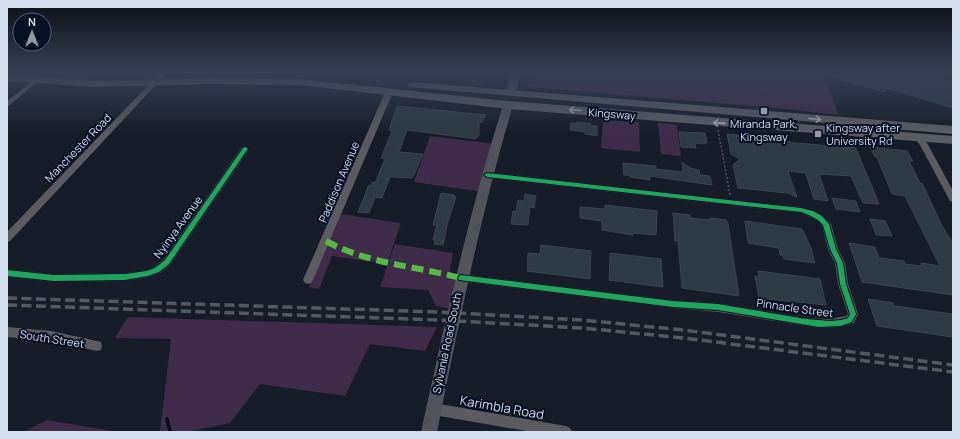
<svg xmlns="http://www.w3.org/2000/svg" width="960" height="439" viewBox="0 0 960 439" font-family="Manrope,sans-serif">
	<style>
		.green { fill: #3f2c48 }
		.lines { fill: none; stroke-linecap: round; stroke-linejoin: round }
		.stream { stroke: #020e12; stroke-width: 3.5 }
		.building { fill: #2e3a44; stroke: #3c454d }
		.path { stroke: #52545b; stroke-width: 1.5; stroke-dasharray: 2 2; stroke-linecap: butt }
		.street { fill: #5b5b61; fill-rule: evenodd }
		.secondary { fill: #52545c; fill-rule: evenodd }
		.primary { fill: #5b5d65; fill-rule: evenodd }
		.rail { stroke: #55585e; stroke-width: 3.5; stroke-dasharray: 10 4.5; stroke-linecap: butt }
		.quiet { stroke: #58b947; stroke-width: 6; stroke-dasharray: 12 6; stroke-linecap: butt }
		.cycleway-casing { stroke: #071126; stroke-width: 2 }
		.cycleway { fill: #20a55d; fill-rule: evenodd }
		.oneway { stroke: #a4aab6 }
		.poi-dot { fill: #929aa7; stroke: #071126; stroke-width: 1.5 }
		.labels { text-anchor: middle; stroke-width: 4; stroke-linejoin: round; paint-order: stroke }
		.street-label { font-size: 11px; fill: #d4ddec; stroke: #071126 }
		.poi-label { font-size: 11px; fill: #d4ddec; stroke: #071126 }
		.near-street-label { font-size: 13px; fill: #d4ddec; stroke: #071126 }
	</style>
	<rect width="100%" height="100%" fill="#171d28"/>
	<g class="green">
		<polygon points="7,73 86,79 85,81 7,74"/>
		<polygon points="530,73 822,73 839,115 776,108 527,87"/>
		<polygon points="603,120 639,122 640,152 601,148"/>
		<polygon points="658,123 677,125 681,156 661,154"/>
		<polygon points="430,136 496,144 483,192 414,182"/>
		<polygon points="341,214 401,223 387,264 332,256 319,289 309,287"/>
		<polygon points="395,244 453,253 450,271 458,279 453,309 436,306 428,290 380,287"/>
		<polygon points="128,317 437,327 425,351 370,344 345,396 260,384 230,423 188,432 160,432 171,339 115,338"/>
		<polygon points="46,420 119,432 24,432"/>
	</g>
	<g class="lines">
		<polyline class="stream" points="167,419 170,431"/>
	</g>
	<g class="building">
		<polygon points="825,73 920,73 953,82 953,108 886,88 885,92 824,75"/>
		<polygon points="397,106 486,115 482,122 479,122 479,135 476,139 407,130 399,152 423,154 414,175 412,178 390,177 382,198 375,197 369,213 358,212 369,185 371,186 372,182 375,183 385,159 381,158 392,131 389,130"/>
		<polygon points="577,122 591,124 591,126 597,126 597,136 585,134 585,132 570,130 571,123 577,124"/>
		<polygon points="679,132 705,133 707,143 704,143 705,144 695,143 696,148 681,147"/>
		<polygon points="727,134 745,136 754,139 772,138 795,143 856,148 879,204 863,203 851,176 819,174 828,201 814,199 805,171 804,173 788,171 797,197 787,193 738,188 733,165 740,159 731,154"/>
		<polygon points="870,147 907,151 913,161 909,161 920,183 922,183 941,224 953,244 953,295 862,282 849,243 875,247 879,258 904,261 905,264 922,266 921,263 940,266 905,196 892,194 877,157 875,157"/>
		<polygon points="682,162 690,168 699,170 700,175 710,176 712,185 650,176 650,180 630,177 630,175 624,175 623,163 656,166 656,169 683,172"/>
		<polygon points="441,193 454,195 454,196 456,197 448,221 443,245 434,244 435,240 433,240 437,225 433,225"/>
		<polygon points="525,194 536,196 534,208 530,207 528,225 511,224 513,211 516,211 518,200 524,201"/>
		<polygon points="832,198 856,201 860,212 836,209"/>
		<polygon points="605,205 657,211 656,235 633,233 633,235 602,230 602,221 580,218 580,207 605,209"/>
		<polygon points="673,213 690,215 690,218 710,220 710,218 726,220 728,223 739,296 682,288 678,241 675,241"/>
		<polygon points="870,219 885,221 892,236 876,235"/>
		<polygon points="745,221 802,229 811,248 815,263 784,259 783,255 780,255 779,248 748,243"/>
		<polygon points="541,245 591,251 590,279 527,271 528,253 540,254"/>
		<polygon points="610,253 661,259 663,287 609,280"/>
		<polygon points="758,271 820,279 826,305 759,298 755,276 759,277"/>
		<polygon points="868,299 893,303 894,306 953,314 953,337 877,326"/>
	</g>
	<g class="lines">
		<polyline class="path" points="718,130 730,195"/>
		<g class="street">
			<polygon points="160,73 167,73 10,241 7,242 7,232"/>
			<polygon points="35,79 39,81 37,82 7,107 7,101"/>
			<polygon points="386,90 392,90 393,92 313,280 311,283 308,284 305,283 303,280"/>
			<polygon points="918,135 926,141 953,191 953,202 950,201 920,145 914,138"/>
			<polygon points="245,146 249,149 248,151 170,265 160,273 149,277 125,281 54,282 7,277 7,269 54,274 125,273 146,270 154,267 164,259 242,147"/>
			<polygon points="487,172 801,207 814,211 823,216 831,224 838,249 845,263 848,284 858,314 854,323 841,327 819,328 718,312 673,308 458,281 456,278 458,275 461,274 673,300 718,303 806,318 830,319 846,316 848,314 838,284 835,263 828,249 822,226 817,220 801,213 487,178 483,175"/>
			<polygon points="7,327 51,331 97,341 101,342 102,346 101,350 97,351 51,341 7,337"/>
			<polygon points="434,403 566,426 570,428 572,432 532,432 434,415 430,413 428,409 430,405"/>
		</g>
		<g class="secondary">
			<polygon points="510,73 520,73 516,93 511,96 506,93"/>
			<path d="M508,102L513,105C481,213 459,322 437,432H421C445,322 469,212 503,105Z"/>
		</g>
		<g class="primary">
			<polygon points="7,75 92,81 209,78 300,79 508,101 953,136 953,144 508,109 300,85 209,84 92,87 7,81"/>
			<polygon points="413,82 953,126 953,134 409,87 407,85 409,83"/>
		</g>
		<g class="rail">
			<polyline points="7,298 439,312 582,320 683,330 953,365"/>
			<polyline points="7,305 438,320 582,328 684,338 953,372"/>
		</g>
		<path class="quiet" d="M326,241C368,264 415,266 461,278"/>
		<g class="cycleway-casing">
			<g id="cycleway">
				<polygon points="245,147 247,148 248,149 247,150 169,264 159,272 148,276 125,280 54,281 7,276 7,270 54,275 125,274 146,271 155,268 165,260 243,148"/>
				<polygon points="487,173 801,208 813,211 822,216 829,224 836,249 843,263 846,284 856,314 852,322 841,326 819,327 718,310 673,307 459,280 458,278 459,276 461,275 673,301 718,304 806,319 830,321 841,320 848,318 850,314 840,284 837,263 830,249 823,225 818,220 809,215 801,212 487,177 484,175"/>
			</g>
		</g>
		<use href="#cycleway" class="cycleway"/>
	</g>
	<defs><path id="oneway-shaft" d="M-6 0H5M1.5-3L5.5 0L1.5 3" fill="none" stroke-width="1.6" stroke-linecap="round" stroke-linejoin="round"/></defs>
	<g class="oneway">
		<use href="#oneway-shaft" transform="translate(575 110) rotate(-175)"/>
		<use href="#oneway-shaft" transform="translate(815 119) rotate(5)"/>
		<use href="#oneway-shaft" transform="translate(719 123) rotate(-176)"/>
	</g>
	<linearGradient id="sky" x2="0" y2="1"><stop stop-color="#0d1016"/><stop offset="0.54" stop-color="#364053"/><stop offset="1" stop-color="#364053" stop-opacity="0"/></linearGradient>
	<rect width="960" height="134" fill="url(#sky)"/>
	<g class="poi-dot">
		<rect x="760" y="107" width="8" height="8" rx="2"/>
		<rect x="814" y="130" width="8" height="8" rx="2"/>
	</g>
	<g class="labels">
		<g class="street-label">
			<text transform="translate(612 114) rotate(5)" y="4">Kingsway</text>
			<text transform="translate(78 148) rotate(-46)" y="4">Manchester Road</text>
			<text transform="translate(339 182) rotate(-67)" y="4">Paddison Avenue</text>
			<text transform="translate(178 227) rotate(-54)" y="4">Nyinya Avenue</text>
			<text transform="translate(795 308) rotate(8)" y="4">Pinnacle Street</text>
			<text transform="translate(52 339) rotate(9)" y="4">South Street</text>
			<text transform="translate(447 343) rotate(-78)" y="4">Sylvania Road South</text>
		</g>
		<g class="poi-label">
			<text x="764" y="128">Miranda Park,<tspan x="764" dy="13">Kingsway</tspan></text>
			<text x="826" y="132" text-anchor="start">Kingsway after<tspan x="826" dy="13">University Rd</tspan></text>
		</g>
		<g class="near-street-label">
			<text transform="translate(502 407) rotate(10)" y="5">Karimbla Road</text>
		</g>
	</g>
	<rect width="960" height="439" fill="none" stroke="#d4ddec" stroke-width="16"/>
	<g transform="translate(32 32)"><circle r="19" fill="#071126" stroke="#596375"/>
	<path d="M0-3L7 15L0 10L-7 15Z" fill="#929aa7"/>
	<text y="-6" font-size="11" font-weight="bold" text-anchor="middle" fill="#d4ddec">N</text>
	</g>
</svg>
